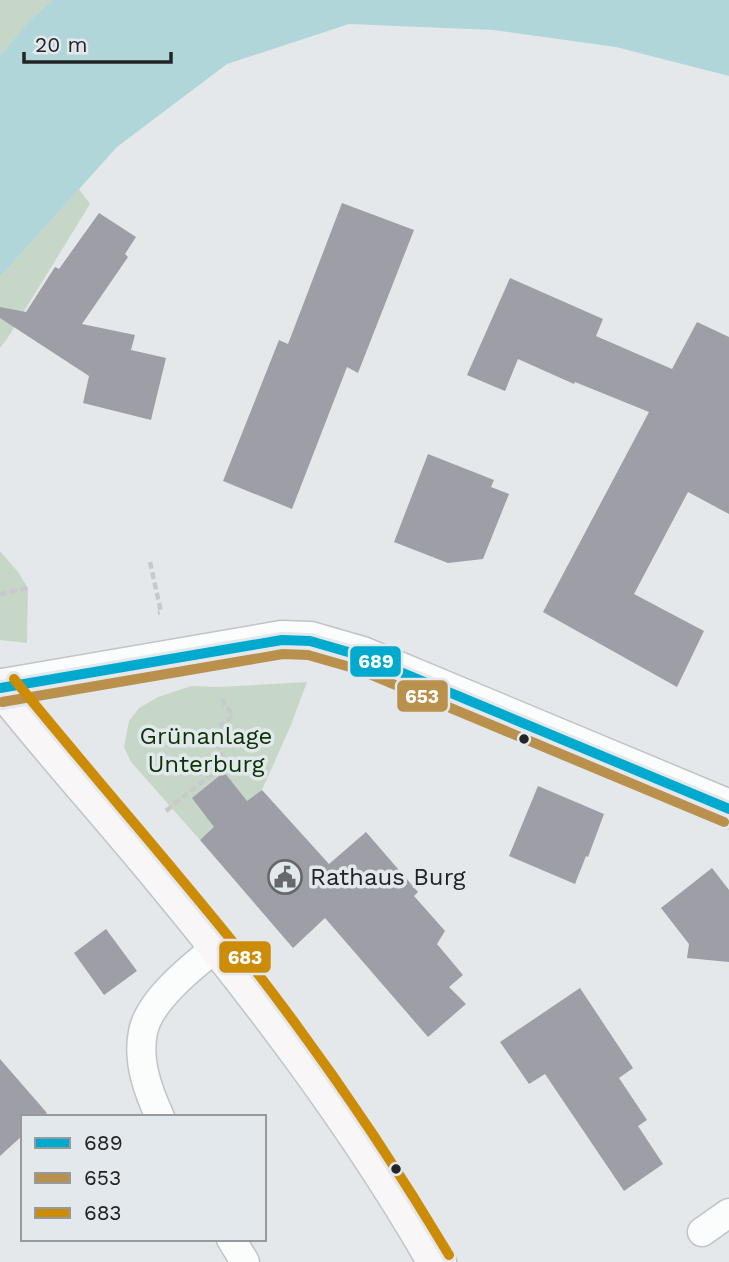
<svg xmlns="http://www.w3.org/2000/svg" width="729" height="1262" viewBox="0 0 729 1262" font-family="'Work Sans',sans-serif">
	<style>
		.green { fill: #c7d7c7 }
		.water { fill: #b0d6da }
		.building { fill: #9d9ea6 }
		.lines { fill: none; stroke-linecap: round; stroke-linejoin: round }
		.service-casing { stroke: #c1c4c6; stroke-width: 31 }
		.minor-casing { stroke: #c1c4c6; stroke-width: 41 }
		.secondary-casing { stroke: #c1c4c6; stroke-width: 41 }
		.path { stroke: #c8c9ca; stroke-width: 4.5; stroke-dasharray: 7 3.5; stroke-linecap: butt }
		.service { stroke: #fbfcfc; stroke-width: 28 }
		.minor { stroke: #fbfcfc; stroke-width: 38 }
		.secondary { stroke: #f8f6f7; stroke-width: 38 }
		.bus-1-casing { stroke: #e3e8ed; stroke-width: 16 }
		.bus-2-casing { stroke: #e3e8ed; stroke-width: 16 }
		.bus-3-casing { stroke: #e3e8ed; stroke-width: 16 }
		.bus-1 { stroke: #00a9ce; stroke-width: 10 }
		.bus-2 { stroke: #ba904d; stroke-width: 10 }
		.bus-3 { stroke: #cc8c08; stroke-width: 10 }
		.bus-dot { fill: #222426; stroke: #e3e8ed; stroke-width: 2.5 }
		.labels { text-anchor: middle; stroke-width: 7; stroke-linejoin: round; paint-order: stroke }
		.park-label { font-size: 24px; fill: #0b3404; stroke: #e3e8ed }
		.poi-label { font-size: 24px; fill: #222426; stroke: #e3e8ed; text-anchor: start }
		.line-badge { stroke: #e3e8ed; stroke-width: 2.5 }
		.badge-label { font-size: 19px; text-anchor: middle; font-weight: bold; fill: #fff }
	</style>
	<rect width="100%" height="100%" fill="#e5e8eb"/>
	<g class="green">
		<polygon points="0,0 52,0 25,25 0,56"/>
		<polygon points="79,189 90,204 7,339 0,348 0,277"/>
		<polygon points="0,551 18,572 28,588 27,643 0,640"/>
		<polygon points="307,682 291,725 262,790 200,840 131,762 124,747 129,721 139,708 158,697 191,686 219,687"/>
	</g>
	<polygon class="water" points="52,0 729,0 729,76 616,47 494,30 349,24 227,64 117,147 0,277 0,56 25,25"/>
	<g class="building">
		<polygon points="342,203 414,230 358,373 347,367 292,509 223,481 279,340 288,344"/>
		<polygon points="99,213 136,237 125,254 128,257 82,324 135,335 131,350 166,358 151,420 83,403 89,376 0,318 0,307 26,312 55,267 59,269"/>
		<polygon points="510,278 603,319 596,336 672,369 697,322 729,337 729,514 688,492 634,594 704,631 677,687 543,612 649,412 575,382 574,384 518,359 505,391 467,375"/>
		<polygon points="428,454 494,480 491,487 509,494 483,559 448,563 394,542"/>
		<polygon points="224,772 247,801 262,790 329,864 366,832 418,892 414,896 445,931 437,944 463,975 449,987 466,1004 428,1037 325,918 293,948 200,840 214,827 192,798"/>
		<polygon points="538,786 604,814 588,857 586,856 575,884 509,856"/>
		<polygon points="712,868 729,890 729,962 687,958 689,944 661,908"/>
		<polygon points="106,929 137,971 104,995 74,953"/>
		<polygon points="580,988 633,1068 619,1078 647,1120 638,1126 663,1164 624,1191 545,1074 529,1084 500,1042"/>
		<polygon points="0,1059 47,1113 42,1117 23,1117 23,1135 0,1156"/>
	</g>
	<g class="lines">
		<g class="service-casing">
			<g id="service">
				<path d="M160,1117C148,1091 137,1061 143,1032C149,1000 194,965 218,946"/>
				<polyline points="702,1232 729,1213"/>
				<polyline points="231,1239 245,1262"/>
			</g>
		</g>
		<g class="minor-casing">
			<polyline id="minor" points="3,688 282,640 310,641 362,656 729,809"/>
		</g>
		<g class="secondary-casing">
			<path id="secondary" d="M0,688H3C54,752 108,812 160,875C261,997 358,1124 437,1262"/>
		</g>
		<g class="path">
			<polyline points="150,562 161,612 158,613"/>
			<polyline points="0,594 28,588"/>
			<polyline points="166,811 213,773 207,766 223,754 217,745 229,736 221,725 233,716 224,703 222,696"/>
		</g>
		<use href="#service" class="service"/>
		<use href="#minor" class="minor"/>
		<use href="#secondary" class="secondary"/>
		<g class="bus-1-casing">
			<polyline id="bus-1" points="0,688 282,640 310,641 362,656 729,809"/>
		</g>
		<g class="bus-2-casing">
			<polyline id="bus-2" points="2,702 283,654 308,655 357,669 724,822"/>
		</g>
		<g class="bus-3-casing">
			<path id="bus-3" d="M14,679C90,773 170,863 245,957C319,1052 387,1151 449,1255"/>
		</g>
		<use href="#bus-1" class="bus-1"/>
		<use href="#bus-2" class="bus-2"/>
		<use href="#bus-3" class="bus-3"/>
	</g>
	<defs>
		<g id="civic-ring" transform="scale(1.75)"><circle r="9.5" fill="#e3e8ed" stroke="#66696b" stroke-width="1.5"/><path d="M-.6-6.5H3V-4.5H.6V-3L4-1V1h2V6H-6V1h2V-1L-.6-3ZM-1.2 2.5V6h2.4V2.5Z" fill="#66696b"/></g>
	</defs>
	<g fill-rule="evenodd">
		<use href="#civic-ring" x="285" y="877"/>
	</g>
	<g class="bus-dot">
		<circle cx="524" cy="739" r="6"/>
		<circle cx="396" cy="1169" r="6"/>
	</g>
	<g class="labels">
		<g class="park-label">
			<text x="206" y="744">Grünanlage<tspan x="206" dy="28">Unterburg</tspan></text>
		</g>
		<g class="poi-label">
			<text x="310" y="885">Rathaus Burg</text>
		</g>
	</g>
	<g class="line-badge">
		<rect x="349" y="645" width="53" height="33" rx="7" fill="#00a9ce"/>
		<rect x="396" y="679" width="53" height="34" rx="7" fill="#ba904d"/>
		<rect x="218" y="940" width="54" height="34" rx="7" fill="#cc8c08"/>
	</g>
	<g class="badge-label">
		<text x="376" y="668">689</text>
		<text x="422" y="703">653</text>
		<text x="245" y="964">683</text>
	</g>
	<rect x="21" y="1115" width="245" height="126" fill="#e3e8ed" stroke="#969a9d" stroke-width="2"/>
	<rect x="35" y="1138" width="35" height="10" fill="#00a9ce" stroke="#969a9d" stroke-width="2"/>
	<text x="84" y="1150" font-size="21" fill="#222426">689</text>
	<rect x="35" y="1173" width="35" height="10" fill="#ba904d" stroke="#969a9d" stroke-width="2"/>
	<text x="84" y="1185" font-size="21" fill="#222426">653</text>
	<rect x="35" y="1208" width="35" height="10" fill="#cc8c08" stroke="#969a9d" stroke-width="2"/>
	<text x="84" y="1220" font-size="21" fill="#222426">683</text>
	<path d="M24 52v10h147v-10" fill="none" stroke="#222426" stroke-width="3.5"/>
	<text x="35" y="52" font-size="21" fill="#222426" stroke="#e3e8ed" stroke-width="5" paint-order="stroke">20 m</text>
</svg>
